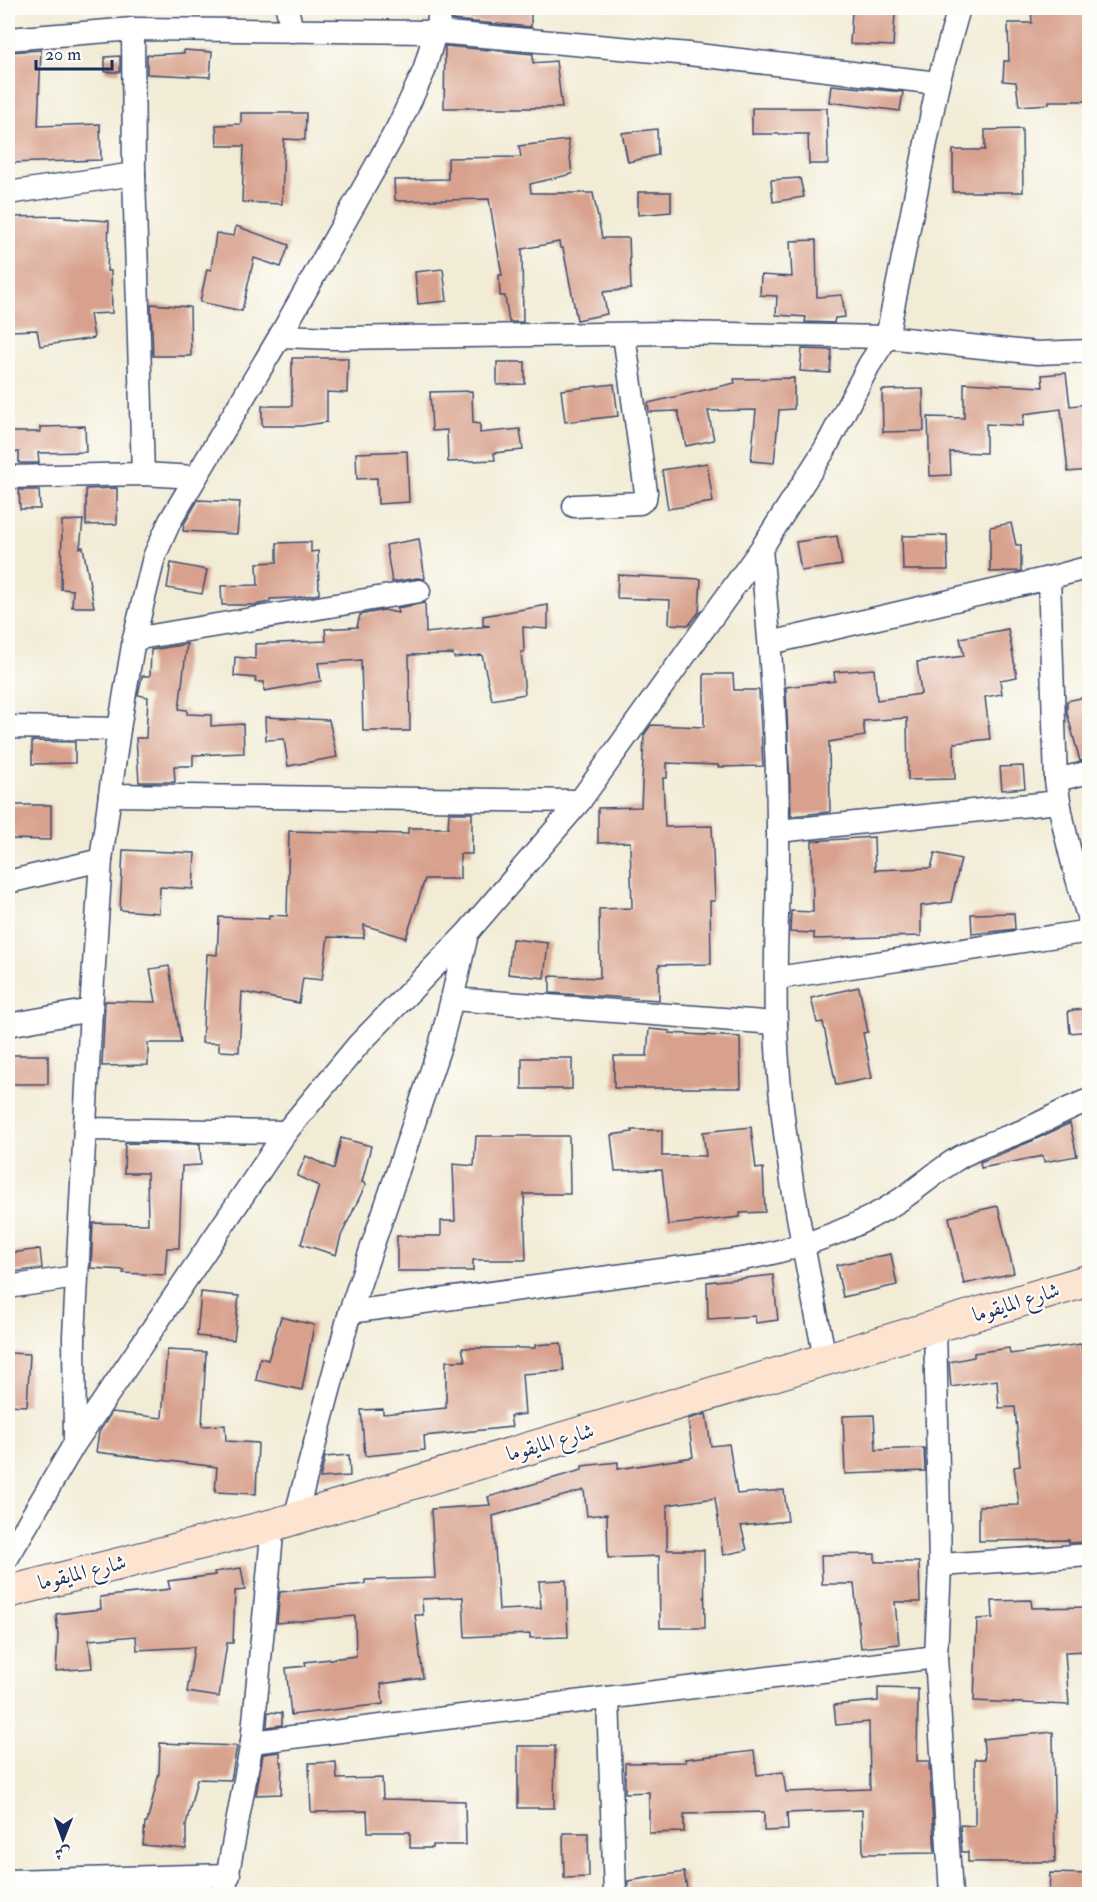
<svg xmlns="http://www.w3.org/2000/svg" width="1097" height="1902" viewBox="0 0 1097 1902" font-family="'IM FELL Double Pica',Amiri,serif">
	<style>
		.building { fill: #d8a18d }
		.lines { fill: none; stroke-linecap: round; stroke-linejoin: round }
		.street-casing { stroke: #3b4b70; stroke-width: 25 }
		.secondary-casing { stroke: #3b4b70; stroke-width: 34 }
		.street { stroke: #fff; stroke-width: 22 }
		.secondary { stroke: #fde4d0; stroke-width: 32 }
		.labels { text-anchor: middle; stroke-width: 4.5; stroke-linejoin: round; paint-order: stroke }
		.street-label { font-size: 21px; fill: #1b2f5e; stroke: #fdfcf7 }
	</style>
	<rect width="100%" height="100%" fill="#fdfcf7"/>
	<filter id="ink" filterUnits="userSpaceOnUse"><feTurbulence type="fractalNoise" baseFrequency=".0167" numOctaves="2"/><feDisplacementMap in="SourceGraphic" scale="12" xChannelSelector="R" yChannelSelector="G"/><feConvolveMatrix kernelMatrix="1 2 1 2 8 2 1 2 1" color-interpolation-filters="sRGB"/></filter>
	<filter id="wash" filterUnits="userSpaceOnUse"><feTurbulence type="fractalNoise" baseFrequency=".008" numOctaves="4" result="noise"/><feDisplacementMap in="SourceGraphic" scale="24" xChannelSelector="R" yChannelSelector="G"/><feGaussianBlur stdDeviation="1.35" result="paint"/><feColorMatrix in="noise" values="0 0 0 0 0 0 0 0 0 0 0 0 0 0 0 0 0 1.4 0 .05"/><feComposite in="paint" operator="in"/></filter>
	<g filter="url(#wash)">
		<rect width="100%" height="100%" fill="#f2ecd6"/>
		<g id="blocks">
			<g class="building">
				<polygon points="455,8 531,8 531,27 453,20"/>
				<polygon points="1031,8 1089,8 1088,68 1086,68 1086,101 1049,101 1049,104 1019,106 1016,82 1003,81 1004,61 1009,61 1008,23 1032,23"/>
				<polygon points="852,11 895,13 893,46 850,44"/>
				<polygon points="445,46 533,54 533,63 556,61 562,108 444,108"/>
				<polygon points="41,50 38,126 100,124 101,160 8,163 8,52"/>
				<polygon points="184,50 212,52 210,77 147,74 147,55 184,53"/>
				<polygon points="120,56 120,72 105,72 105,57"/>
				<polygon points="831,85 903,92 900,111 829,102"/>
				<polygon points="752,108 827,108 828,164 809,164 808,134 752,134"/>
				<polygon points="241,113 306,113 305,140 284,139 282,204 242,202 244,146 217,146 216,125 241,124"/>
				<polygon points="657,129 658,155 628,162 622,133"/>
				<polygon points="1022,129 1023,192 953,192 953,150 985,150 985,130"/>
				<polygon points="568,140 572,174 530,184 531,193 593,193 602,238 629,238 631,289 603,292 607,314 577,320 563,248 560,248 559,242 522,249 523,322 509,322 505,296 500,296 499,275 502,275 489,199 399,201 395,200 394,180 448,179 448,158 521,157 519,146"/>
				<polygon points="800,178 804,197 773,202 771,180"/>
				<polygon points="638,192 671,192 671,212 638,215"/>
				<polygon points="65,216 65,218 109,221 107,271 111,271 112,313 90,314 94,338 40,346 37,330 10,331 8,217"/>
				<polygon points="236,226 289,245 281,267 254,258 242,311 200,302 207,269 211,270 216,233 234,236"/>
				<polygon points="816,240 817,297 842,295 845,317 835,318 834,323 805,322 806,317 776,315 777,296 760,295 761,275 792,277 790,241"/>
				<polygon points="443,269 447,301 418,304 415,272"/>
				<polygon points="151,304 190,307 191,356 153,356"/>
				<polygon points="802,349 832,350 830,373 800,371"/>
				<polygon points="292,358 348,358 347,393 327,392 327,422 301,426 262,426 262,406 292,406"/>
				<polygon points="497,362 525,362 525,384 497,385"/>
				<polygon points="1066,373 1070,406 1089,404 1089,470 1068,472 1061,409 1024,414 1023,426 986,424 986,453 950,452 951,475 930,476 928,417 964,418 964,383 1043,387 1042,375"/>
				<polygon points="794,378 794,409 779,410 774,463 751,461 756,410 708,411 714,440 686,446 678,411 649,412 648,403 735,383 734,379"/>
				<polygon points="614,384 618,416 565,422 561,390"/>
				<polygon points="923,389 924,431 883,432 882,390"/>
				<polygon points="472,391 473,423 480,424 480,433 520,429 523,450 494,453 495,460 448,462 447,430 432,431 430,392"/>
				<polygon points="85,426 86,452 38,453 39,463 19,463 19,452 8,452 8,432 40,432 40,427"/>
				<polygon points="407,451 409,502 378,504 377,478 357,479 356,453"/>
				<polygon points="707,463 713,502 668,509 662,470"/>
				<polygon points="117,488 117,524 86,525 86,489"/>
				<polygon points="19,490 39,490 40,509 20,509"/>
				<polygon points="198,500 240,502 237,534 183,531 184,524"/>
				<polygon points="83,520 80,548 83,547 94,607 72,607 73,590 61,589 62,521"/>
				<polygon points="1011,523 1016,545 1021,545 1021,571 990,572 990,527"/>
				<polygon points="947,535 948,570 903,570 902,536"/>
				<polygon points="837,536 842,565 801,571 796,542"/>
				<polygon points="419,539 425,579 417,578 392,582 386,545"/>
				<polygon points="311,542 311,552 318,551 319,594 294,598 270,599 270,602 255,605 222,605 221,586 258,585 257,563 277,562 277,543"/>
				<polygon points="171,563 207,570 202,594 167,588"/>
				<polygon points="618,575 701,579 699,612 689,625 669,624 670,600 617,598"/>
				<polygon points="425,603 426,633 490,626 483,625 483,616 548,605 548,629 523,627 524,652 521,652 525,694 492,700 482,655 454,658 453,654 409,655 410,731 363,731 361,660 318,663 321,681 264,691 264,682 255,682 256,678 234,676 235,657 255,659 255,644 326,641 325,629 357,627 360,615 384,610 398,613 397,608"/>
				<polygon points="1008,629 1017,677 1000,680 1002,694 985,697 990,739 954,743 955,779 908,780 907,718 863,721 865,736 829,742 830,812 791,816 786,687 835,681 834,672 874,669 877,700 921,694 917,662 964,656 960,638"/>
				<polygon points="187,644 179,709 187,710 187,714 211,715 211,726 243,724 244,753 193,755 193,766 174,766 175,782 139,782 136,738 146,738 148,697 138,695 142,676 150,676 151,650"/>
				<polygon points="704,674 733,674 734,690 759,690 763,766 718,767 718,765 667,763 667,778 663,778 665,827 712,826 715,901 710,901 711,964 659,965 659,1000 550,993 550,976 600,978 599,909 632,908 630,842 598,843 598,808 641,807 644,735 651,725 704,727"/>
				<polygon points="1089,696 1089,759 1080,761 1067,713 1067,701"/>
				<polygon points="265,717 329,720 337,757 288,766 284,739 266,740"/>
				<polygon points="32,741 75,742 75,763 32,764"/>
				<polygon points="1023,766 1025,788 1002,790 1000,767"/>
				<polygon points="8,805 51,805 51,840 8,839"/>
				<polygon points="449,813 472,813 472,854 460,854 460,879 425,879 406,938 364,925 364,938 328,937 322,980 303,978 299,1003 242,992 239,1052 219,1051 219,1043 202,1043 207,954 217,955 219,917 269,919 269,915 287,916 289,831 408,834 408,828 448,828"/>
				<polygon points="874,837 875,870 931,868 935,853 961,859 951,902 921,906 921,936 814,939 814,933 790,932 791,911 813,912 812,841"/>
				<polygon points="123,850 195,853 193,889 160,887 159,913 120,910"/>
				<polygon points="1014,913 1015,929 972,934 971,914"/>
				<polygon points="512,939 548,943 544,978 508,974"/>
				<polygon points="169,966 181,1043 148,1043 148,1065 102,1066 105,1001 156,1002 150,969"/>
				<polygon points="859,987 868,1032 863,1033 872,1078 836,1085 823,1022 817,1023 811,998"/>
				<polygon points="1089,1008 1089,1031 1070,1033 1068,1011"/>
				<polygon points="649,1029 670,1031 669,1033 740,1037 741,1088 614,1088 614,1056 647,1056"/>
				<rect x="8" y="1055" width="40" height="29"/>
				<rect x="522" y="1058" width="50" height="31"/>
				<polygon points="1070,1123 1077,1156 1044,1162 1043,1156 981,1168 980,1162 1032,1141"/>
				<polygon points="751,1127 756,1169 763,1168 765,1212 740,1213 740,1217 668,1225 662,1170 615,1171 611,1135 632,1132 632,1130 662,1130 662,1156 706,1156 703,1132"/>
				<polygon points="476,1136 569,1136 570,1194 524,1194 526,1260 473,1260 473,1271 397,1271 397,1236 441,1236 441,1221 455,1221 453,1164 474,1166"/>
				<polygon points="341,1138 371,1146 362,1182 366,1184 341,1236 336,1255 301,1244 319,1186 297,1176 306,1156 334,1169"/>
				<polygon points="125,1143 200,1144 201,1165 182,1166 179,1248 167,1248 165,1275 123,1273 124,1270 91,1268 93,1223 148,1224 147,1173 124,1173"/>
				<polygon points="998,1206 1014,1273 964,1284 949,1217"/>
				<polygon points="40,1249 42,1268 14,1272 11,1253"/>
				<polygon points="891,1254 897,1285 843,1297 836,1265"/>
				<polygon points="773,1275 778,1320 756,1323 755,1316 708,1319 707,1282"/>
				<polygon points="201,1292 239,1296 234,1340 197,1336"/>
				<polygon points="281,1317 314,1325 302,1390 256,1380 260,1358 268,1360"/>
				<polygon points="561,1343 564,1371 522,1374 525,1414 510,1416 512,1427 424,1436 425,1450 365,1456 361,1410 383,1409 383,1414 446,1408 446,1361 465,1361 462,1348 535,1348 535,1345"/>
				<polygon points="1081,1344 1084,1363 1089,1363 1089,1542 1069,1543 1069,1540 979,1541 979,1506 1019,1505 1014,1467 1020,1466 1015,1407 999,1408 997,1380 951,1387 949,1362 974,1357 974,1353 1009,1348 1010,1354"/>
				<polygon points="167,1350 206,1352 202,1426 225,1425 226,1441 258,1443 256,1494 215,1492 217,1467 96,1452 99,1432 112,1412 162,1418"/>
				<polygon points="8,1353 30,1354 27,1406 8,1405"/>
				<polygon points="706,1414 711,1446 729,1444 737,1494 784,1490 788,1521 741,1526 747,1550 723,1555 715,1498 667,1505 667,1550 704,1550 705,1628 660,1628 659,1556 608,1558 607,1514 587,1516 584,1490 493,1516 499,1610 541,1608 539,1581 566,1580 568,1637 530,1638 530,1634 465,1637 463,1597 422,1599 423,1615 415,1615 423,1678 381,1684 383,1704 291,1715 286,1668 306,1666 305,1662 356,1656 355,1616 277,1623 280,1592 365,1584 365,1580 435,1578 431,1509 490,1505 488,1497 582,1470 582,1466 618,1462 618,1469 693,1457 688,1419"/>
				<polygon points="874,1415 876,1450 924,1448 925,1471 845,1474 843,1416"/>
				<polygon points="349,1455 350,1476 320,1478 325,1457"/>
				<polygon points="875,1554 875,1562 919,1562 920,1602 895,1602 899,1644 861,1648 854,1584 822,1584 821,1555"/>
				<polygon points="241,1568 245,1590 235,1591 233,1643 227,1643 219,1697 187,1692 194,1647 137,1650 136,1636 89,1640 92,1668 56,1671 58,1635 56,1614 101,1609 100,1597 170,1589 168,1581 215,1575 214,1572"/>
				<polygon points="1031,1600 1032,1608 1089,1607 1089,1651 1065,1652 1069,1705 974,1701 977,1619 993,1618 992,1601"/>
				<polygon points="878,1688 918,1689 917,1761 929,1761 935,1853 863,1854 862,1810 787,1813 788,1830 764,1831 764,1812 684,1814 684,1832 649,1833 649,1792 625,1793 625,1763 686,1762 685,1759 754,1751 757,1775 783,1772 786,1792 870,1789 869,1722 836,1725 834,1705 878,1701"/>
				<polygon points="268,1712 282,1713 282,1725 267,1727"/>
				<polygon points="1053,1732 1055,1862 968,1862 968,1852 962,1852 960,1825 975,1826 975,1759 985,1759 983,1739"/>
				<polygon points="160,1743 237,1746 231,1780 197,1779 186,1825 186,1849 143,1845 145,1823 147,1823 159,1773"/>
				<polygon points="518,1746 555,1746 554,1808 518,1808"/>
				<polygon points="280,1752 280,1762 282,1762 281,1794 256,1795 263,1754"/>
				<polygon points="336,1762 337,1779 382,1778 383,1799 465,1801 466,1845 433,1845 433,1848 410,1848 410,1832 368,1832 367,1811 311,1812 309,1763"/>
				<polygon points="563,1833 588,1833 589,1877 564,1878"/>
				<polygon points="684,1872 688,1894 628,1894 628,1881"/>
				<polygon points="1050,1873 1089,1874 1089,1894 1049,1894"/>
			</g>
		</g>
	</g>
	<g filter="url(#ink)">
		<use href="#blocks" fill-opacity="0" stroke="#3b4b70" stroke-width="1.5"/>
		<g class="lines">
			<g class="street-casing">
				<g id="street">
					<polyline points="287,8 292,31"/>
					<polyline points="133,29 134,174 143,474"/>
					<polyline points="8,39 133,29 436,32 689,54 938,83"/>
					<polyline points="8,193 134,174"/>
					<polyline points="280,336 336,338 669,333 887,337 1037,353 1090,351"/>
					<polyline points="8,477 143,474 195,477"/>
					<polyline points="574,506 640,503 645,499 646,492 624,335"/>
					<path d="M761,549C770,643 778,739 778,833C779,897 774,960 776,1023C779,1136 804,1249 825,1359"/>
					<path d="M1049,578L1056,780C1062,829 1076,876 1090,923"/>
					<polyline points="134,639 419,591"/>
					<polyline points="770,643 1049,578 1090,567"/>
					<polyline points="8,727 119,729"/>
					<polyline points="1056,780 1090,772"/>
					<polyline points="110,795 580,801"/>
					<polyline points="778,831 1059,802"/>
					<polyline points="8,882 101,860"/>
					<polyline points="467,934 452,999 776,1023"/>
					<polyline points="777,978 1090,931"/>
					<polyline points="8,1025 91,1010"/>
					<polyline points="86,1129 286,1132"/>
					<polyline points="8,1287 76,1277"/>
					<path d="M350,1312L743,1259C798,1249 853,1231 900,1200C918,1188 934,1174 952,1162C976,1146 1002,1140 1027,1129C1048,1120 1068,1107 1090,1100"/>
					<polyline points="935,1326 940,1565 936,1657 951,1894"/>
					<polyline points="75,1443 286,1132 358,1045 467,933 580,801 761,549 825,449 869,365 887,337 938,83 959,8"/>
					<polyline points="295,1518 350,1312 440,1046 452,999"/>
					<polyline points="8,1557 75,1443 74,1336 91,1010 101,860 119,729 134,639 154,557 170,521 280,336 398,127 424,71 442,8"/>
					<polyline points="940,1565 1090,1555"/>
					<polyline points="608,1698 615,1894"/>
					<polyline points="252,1742 936,1657"/>
					<polyline points="8,1881 229,1875"/>
					<polyline points="224,1894 252,1742 273,1525"/>
				</g>
			</g>
			<g class="secondary-casing">
				<polyline id="secondary" points="8,1592 273,1525 1090,1280"/>
			</g>
			<use href="#street" class="street"/>
			<use href="#secondary" class="secondary"/>
		</g>
	</g>
	<g class="labels">
		<g class="street-label">
			<text transform="translate(1016 1302) rotate(-17)" y="7">شارع المايقوما</text>
			<text transform="translate(550 1442) rotate(-16)" y="7">شارع المايقوما</text>
			<text transform="translate(82 1572) rotate(-14)" y="7">شارع المايقوما</text>
		</g>
	</g>
	<rect width="1097" height="1902" fill="none" stroke="#fdfcf7" stroke-width="30"/>
	<g transform="translate(63 1839) rotate(181)" stroke="#fdfcf7" stroke-width="4.5" paint-order="stroke">
	<path d="M0-4.5L10 22L0 15L-10 22Z" fill="#1b2f5e"/>
	<text y="-9" font-size="16" font-weight="bold" text-anchor="middle" fill="#1b2f5e">ش</text>
	</g>
	<path d="M36 60v9h76v-9" fill="none" stroke="#1b2f5e" stroke-width="3"/>
	<text x="45" y="60" font-size="18" fill="#1b2f5e" stroke="#fdfcf7" stroke-width="4.5" paint-order="stroke">20 m</text>
</svg>
